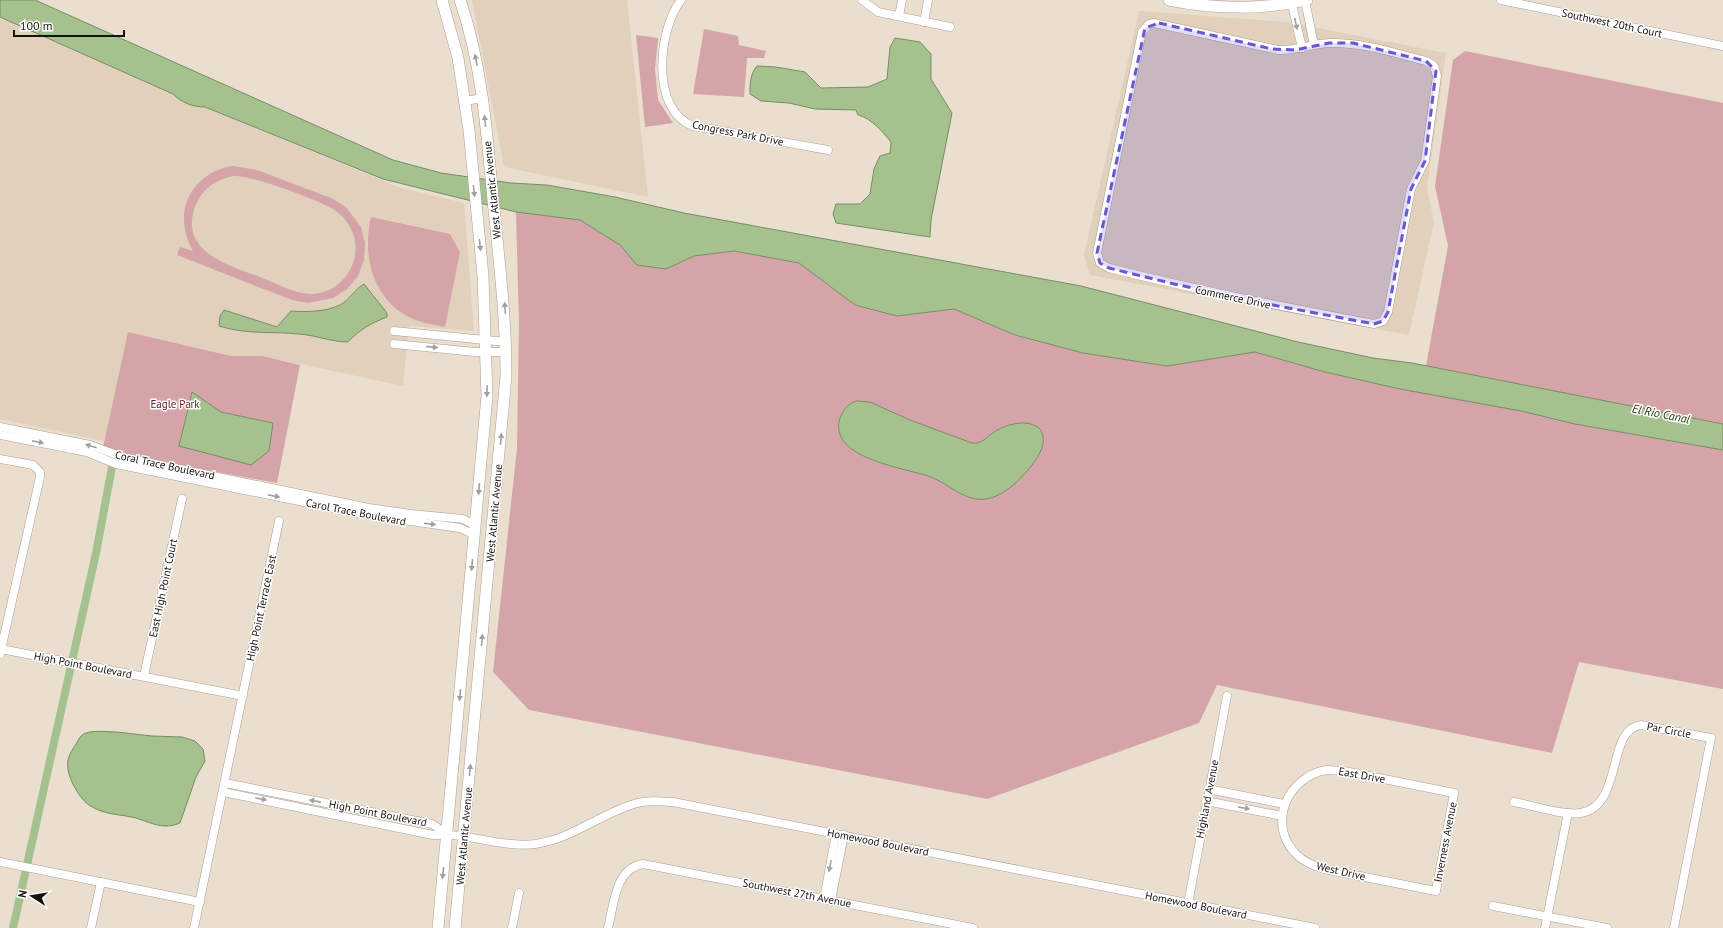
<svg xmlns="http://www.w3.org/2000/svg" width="1723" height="928" viewBox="0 0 1723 928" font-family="'PT Sans',sans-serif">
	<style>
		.built { fill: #e1d0bb }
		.green { fill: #d4a4a8; fill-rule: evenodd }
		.water { fill: #a4c18e; stroke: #798c67 }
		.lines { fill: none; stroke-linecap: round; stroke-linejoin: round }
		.canal { stroke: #a4c18e; stroke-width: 8 }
		.minor-casing { stroke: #ab9f92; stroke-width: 9 }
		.major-casing { stroke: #ab9f92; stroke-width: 12 }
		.minor { stroke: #fff; stroke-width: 8 }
		.major { stroke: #fff; stroke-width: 11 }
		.oneway { fill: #a2a09e }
		.marked { fill: #6957d1; fill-opacity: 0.2; stroke: #6957d1; stroke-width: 3; stroke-dasharray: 8 5; stroke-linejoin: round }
		.labels { text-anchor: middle; stroke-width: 3; stroke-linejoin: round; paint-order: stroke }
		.street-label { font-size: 11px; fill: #16120d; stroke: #fff }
		.park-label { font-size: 11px; fill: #6b202d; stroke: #fff }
		.water-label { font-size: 12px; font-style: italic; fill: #233d05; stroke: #fff }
	</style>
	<rect width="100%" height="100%" fill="#eadecf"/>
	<g class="built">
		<polygon points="472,0 627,0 648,197 504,167"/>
		<polygon points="1139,11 1287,22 1446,53 1427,188 1434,222 1409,335 1090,275 1084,255"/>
		<polygon points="0,17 173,94 178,99 195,107 205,107 401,188 464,203 474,331 409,326 403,386 263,356 231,356 128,332 104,441 0,419"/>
	</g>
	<g class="green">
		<polygon points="704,29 738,36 739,45 766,51 764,58 747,58 744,97 693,94"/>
		<polygon points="636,35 658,38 655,69 658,100 673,123 645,127"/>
		<polygon points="1465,51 1723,103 1723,689 1579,662 1552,753 1217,685 1199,723 987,799 529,710 493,672 517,448 519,322 516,212 580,220 620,245 637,265 666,269 694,256 734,251 799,263 855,304 897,316 954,309 1015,335 1083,353 1167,366 1255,352 1325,372 1421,393 1448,246 1435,186 1453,60"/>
		<path d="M232,166L257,170L331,198L346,207L361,227L365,243L364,260L358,276L347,289L333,298L308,303L292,300L177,255L180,247L193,251C172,214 189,174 232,166ZM233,176C252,175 315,199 333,209C339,213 345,218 348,224C370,256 341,301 302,293C288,290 273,282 260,277C227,265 177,251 196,204C203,188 217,179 233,176Z"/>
		<path d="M371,217L450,234L460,252L445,327C431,324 414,322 402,313C370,291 363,252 371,217Z"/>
		<polygon points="128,332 231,356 263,356 300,365 277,483 114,453 103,447"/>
	</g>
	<g class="water">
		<path d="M0,0H35L393,160L441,173L511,183L547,185L615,197L684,213L1081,286L1298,342L1373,358L1412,363L1723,424V450L1575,424L1521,411L1400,389L1325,372L1255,352L1167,366L1083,353L1015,335L954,309L897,316L855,305L799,263L734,251L694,256L666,269L637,265L620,245L580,220L516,212L383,179L205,107C193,107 182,103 173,94L0,17Z"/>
		<path d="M895,38L920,42L931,54V79L952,113L931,220L930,237L836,223L833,214L836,204H860L870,194L874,169L880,156L890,153L891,142C883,132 871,118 858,115L856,110L815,109L789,103L761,101L750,94C750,84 750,74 757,66L776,67L805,72L821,88L868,87L887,79L890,47Z"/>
		<path d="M364,284L387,313V317C371,323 359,330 348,342C331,342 315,335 299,334C270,331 248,335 219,326L220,316L224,310L277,327L291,311C307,312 325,312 340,305C349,300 355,289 364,284Z"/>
		<polygon points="192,392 221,412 273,423 269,451 251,465 179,446"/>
		<path d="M857,401L870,402L910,420L972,443C983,444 986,437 994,432C1006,424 1028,418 1040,429C1048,442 1040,454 1032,465C1021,479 1005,496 986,499C965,502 949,484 931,477C907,468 827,459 840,418C843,410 848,403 857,401Z"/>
		<path d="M117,732L152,736L182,737L195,741L203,749L205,761L196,777L180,823C164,830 151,823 136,818C120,814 103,815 89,805C78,797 65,774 68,760C69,754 73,749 76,744C79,739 81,734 86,733C95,730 108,732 117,732Z"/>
	</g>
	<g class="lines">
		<polyline class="canal" points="13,928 96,553 112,467"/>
		<g class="minor-casing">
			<g id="minor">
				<path d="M681,0C658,30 650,110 693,126L828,150"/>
				<polyline points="862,0 878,12 950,27"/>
				<polyline points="1291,0 1302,48"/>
				<polyline points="1305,0 1314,45"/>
				<polyline points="1501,0 1723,46"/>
				<polyline points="899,16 902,0"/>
				<polyline points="924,22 928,0"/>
				<path d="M1154,23L1278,50C1296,51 1312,44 1329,43C1362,42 1394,53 1426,61L1434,66L1437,76L1425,161L1411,189L1388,312L1383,321L1374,324C1285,307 1196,290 1109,268L1100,263L1097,253L1142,32L1149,24Z"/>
				<polyline points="465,101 483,98"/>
				<polyline points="394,331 506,342"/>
				<polyline points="394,344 475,352 506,352"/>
				<polyline points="0,427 90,445 125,458 369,508 411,514 463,519 476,526"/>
				<polyline points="0,435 87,452 116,464 368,515 460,528 475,535"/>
				<polyline points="0,459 33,465 40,472 40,477 0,654"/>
				<polyline points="1,649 243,696"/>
				<polyline points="144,676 182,499"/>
				<path d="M1326,770L1344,771L1454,793L1436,891L1324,869C1314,866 1304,862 1297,855C1266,825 1287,777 1326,770Z"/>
				<polyline points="225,783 432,824 447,834"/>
				<polyline points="1208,789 1284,804"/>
				<path d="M223,792L433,835C467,832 500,848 535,844C571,839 597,816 631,805C644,800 659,801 673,802L1315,928"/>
				<polyline points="1206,801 1282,816"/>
				<path d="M1514,802C1532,805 1563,816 1581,813C1624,805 1606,729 1641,725L1711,738L1674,928"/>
				<polyline points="0,862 200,902"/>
				<polyline points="824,899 836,834"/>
				<polyline points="831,900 844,835"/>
				<polyline points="1188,904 1227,696"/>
				<polyline points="1493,906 1607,928"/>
				<polyline points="91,928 101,882"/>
				<polyline points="194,928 279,521"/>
				<polyline points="512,928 519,893"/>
				<path d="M608,928C614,905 615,868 643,864L973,928"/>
				<polyline points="1545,928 1568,813"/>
			</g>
		</g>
		<g class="major-casing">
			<g id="major">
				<path d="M1169,0C1213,9 1263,10 1307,0"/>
				<polyline points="438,928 487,396 483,276 469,130 458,58 442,0"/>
				<path d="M455,928L506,376C506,317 499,259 493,200C487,133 482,64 460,0"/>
			</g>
		</g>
		<use href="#minor" class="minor"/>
		<use href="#major" class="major"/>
	</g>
	<defs><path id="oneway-solid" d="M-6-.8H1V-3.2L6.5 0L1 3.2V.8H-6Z"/></defs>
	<g class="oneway">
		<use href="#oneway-solid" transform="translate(1296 24) rotate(78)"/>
		<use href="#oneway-solid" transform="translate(476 60) rotate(-101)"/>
		<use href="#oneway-solid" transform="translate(485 121) rotate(-96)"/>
		<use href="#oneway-solid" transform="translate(474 191) rotate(84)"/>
		<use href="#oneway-solid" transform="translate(480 245) rotate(84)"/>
		<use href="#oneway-solid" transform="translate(505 308) rotate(-94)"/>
		<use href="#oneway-solid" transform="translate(432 347) rotate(6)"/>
		<use href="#oneway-solid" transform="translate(487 391) rotate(91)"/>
		<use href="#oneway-solid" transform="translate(501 439) rotate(-85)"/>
		<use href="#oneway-solid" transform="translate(38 442) rotate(11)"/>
		<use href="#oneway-solid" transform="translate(91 446) rotate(-164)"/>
		<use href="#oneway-solid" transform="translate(479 489) rotate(95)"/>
		<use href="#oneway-solid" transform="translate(274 496) rotate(11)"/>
		<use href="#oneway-solid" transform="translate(430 524) rotate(7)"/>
		<use href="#oneway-solid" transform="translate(472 565) rotate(95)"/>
		<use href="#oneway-solid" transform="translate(482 640) rotate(-85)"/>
		<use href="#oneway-solid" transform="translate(460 695) rotate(95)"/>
		<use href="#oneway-solid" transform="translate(470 770) rotate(-85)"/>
		<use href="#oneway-solid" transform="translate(261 799) rotate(12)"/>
		<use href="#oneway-solid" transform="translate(315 801) rotate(-169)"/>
		<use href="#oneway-solid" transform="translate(1244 808) rotate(11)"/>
		<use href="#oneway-solid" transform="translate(830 866) rotate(101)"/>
		<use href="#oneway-solid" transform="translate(443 873) rotate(96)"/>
	</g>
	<path class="marked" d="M1159,23L1272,49L1295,50L1329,43H1353L1426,61L1436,71L1425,161L1411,189L1388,312L1383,321L1374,324L1278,306L1174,284L1109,268L1100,263L1097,253L1145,28Z"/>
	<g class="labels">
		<g class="street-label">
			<text transform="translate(1612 23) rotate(12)" y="4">Southwest 20th Court</text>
			<text transform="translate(738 133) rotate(11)" y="4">Congress Park Drive</text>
			<text transform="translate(492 190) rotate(-96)" y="4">West Atlantic Avenue</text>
			<text transform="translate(1233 297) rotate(12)" y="4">Commerce Drive</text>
			<text transform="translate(165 465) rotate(12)" y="4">Coral Trace Boulevard</text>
			<text transform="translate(356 512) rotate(11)" y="4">Carol Trace Boulevard</text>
			<text transform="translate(494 513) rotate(-85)" y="4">West Atlantic Avenue</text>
			<text transform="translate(163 588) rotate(-78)" y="4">East High Point Court</text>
			<text transform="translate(261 608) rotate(-78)" y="4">High Point Terrace East</text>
			<text transform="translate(83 665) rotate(11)" y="4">High Point Boulevard</text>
			<text transform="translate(1669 730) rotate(11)" y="4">Par Circle</text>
			<text transform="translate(1362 775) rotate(10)" y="4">East Drive</text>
			<text transform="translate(1207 799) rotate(-79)" y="4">Highland Avenue</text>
			<text transform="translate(378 813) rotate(11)" y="4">High Point Boulevard</text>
			<text transform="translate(464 836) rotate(-85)" y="4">West Atlantic Avenue</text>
			<text transform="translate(878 842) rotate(11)" y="4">Homewood Boulevard</text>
			<text transform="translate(1445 842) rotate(-79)" y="4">Inverness Avenue</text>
			<text transform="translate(1341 871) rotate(13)" y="4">West Drive</text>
			<text transform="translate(797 893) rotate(11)" y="4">Southwest 27th Avenue</text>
			<text transform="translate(1196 905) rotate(11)" y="4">Homewood Boulevard</text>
		</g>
		<g class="park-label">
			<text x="175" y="408">Eagle Park</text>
		</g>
		<g class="water-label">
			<text transform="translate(1661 414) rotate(11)" y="4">El Rio Canal</text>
		</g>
	</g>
	<g transform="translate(32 896) rotate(282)" stroke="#ffffff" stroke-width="3" paint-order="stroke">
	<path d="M0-3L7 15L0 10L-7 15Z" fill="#16120d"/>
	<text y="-6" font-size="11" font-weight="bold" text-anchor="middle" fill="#16120d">N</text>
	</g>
	<path d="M14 30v6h110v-6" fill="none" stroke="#16120d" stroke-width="2"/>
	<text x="20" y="30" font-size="12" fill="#16120d" stroke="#ffffff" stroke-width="3" paint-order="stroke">100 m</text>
</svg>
